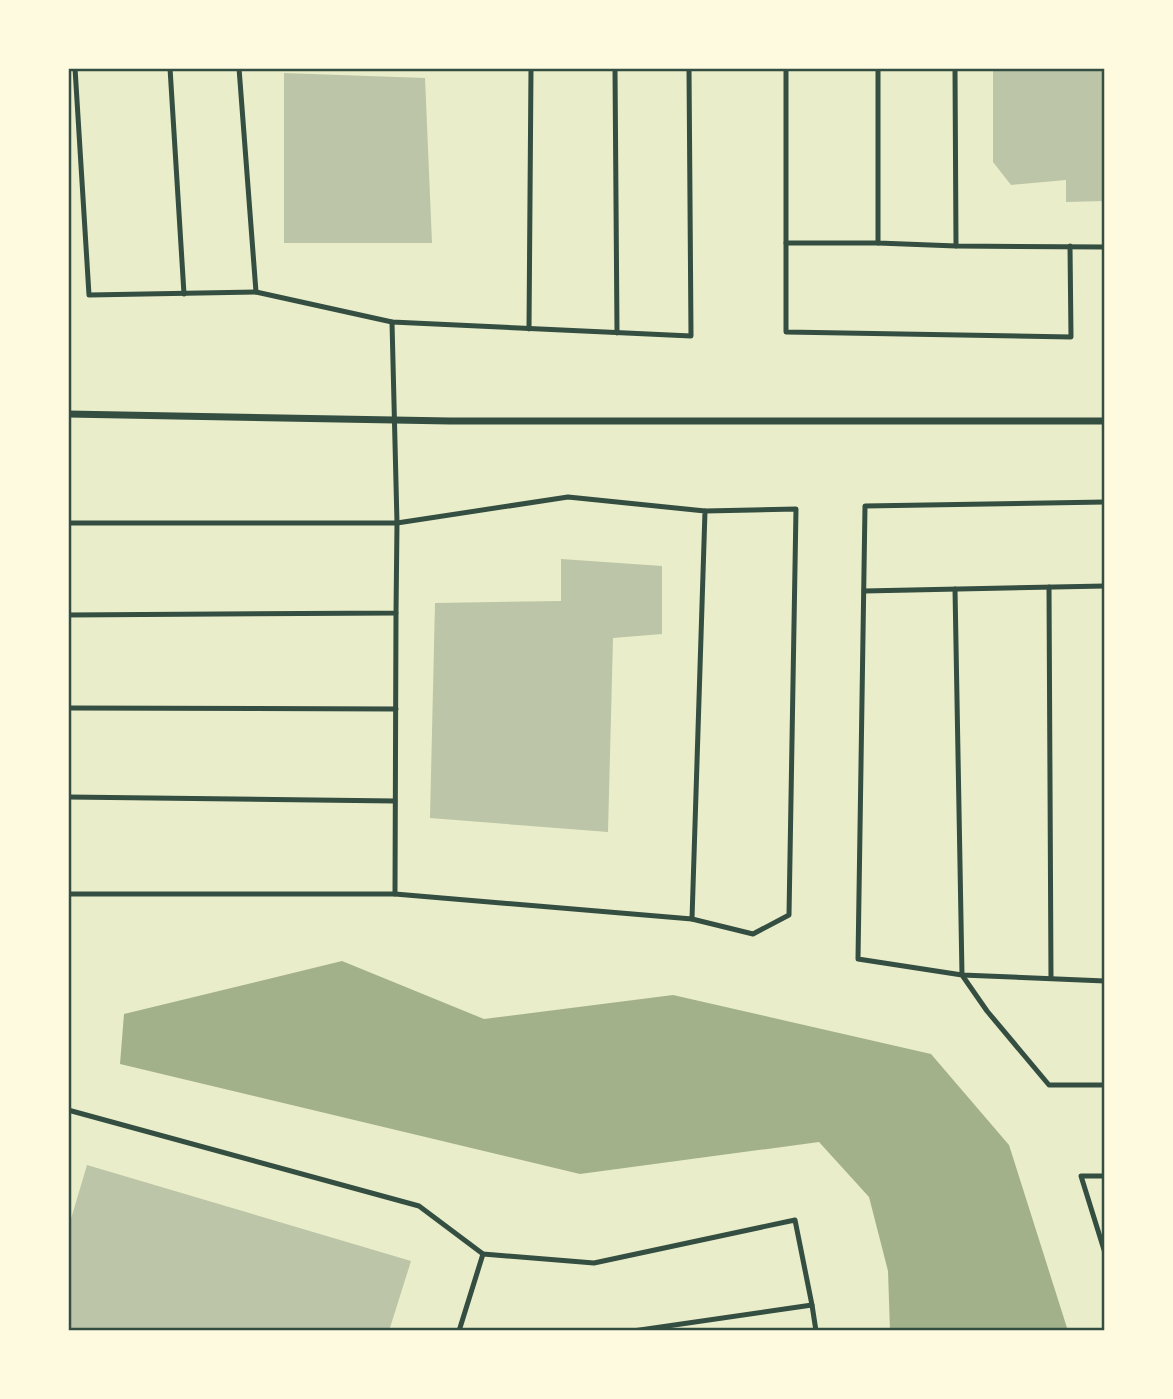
<svg xmlns="http://www.w3.org/2000/svg" width="1173" height="1399" viewBox="0 0 1173 1399" font-family="'Nunito Sans',sans-serif">
	<style>
		.water { fill: #a3b18a }
		.building { fill: #bcc5a7 }
		.lines { fill: none; stroke-linecap: round; stroke-linejoin: round }
		.service { stroke: #344e41; stroke-width: 5 }
		.minor { stroke: #344e41; stroke-width: 7 }
		.neatline { fill: none; stroke: #344e41; stroke-width: 2.5 }
	</style>
	<rect width="100%" height="100%" fill="#e9edc9"/>
	<polygon class="water" points="342,961 484,1019 673,995 931,1054 1009,1145 1068,1331 890,1331 888,1271 869,1197 819,1142 580,1174 120,1064 124,1014"/>
	<g class="building">
		<polygon points="993,68 1105,68 1105,201 1066,202 1066,180 1011,185 993,162"/>
		<polygon points="284,73 425,78 432,243 284,243"/>
		<polygon points="561,559 662,566 662,634 613,638 608,832 430,818 435,603 561,601"/>
		<polygon points="87,1165 411,1261 389,1331 68,1331 68,1229"/>
	</g>
	<g class="lines">
		<g class="service">
			<polyline points="75,68 89,295 256,292 392,322 691,336 689,68"/>
			<polyline points="170,68 184,294"/>
			<polyline points="239,68 256,292"/>
			<polyline points="615,68 617,333"/>
			<polyline points="786,68 786,332 1071,337 1070,246"/>
			<polyline points="878,68 878,243 956,246"/>
			<polyline points="955,68 956,246 1105,247"/>
			<polyline points="786,243 878,243"/>
			<polyline points="529,329 531,68"/>
			<polyline points="1105,502 865,506 858,959 962,975 987,1011 1049,1085 1105,1085"/>
			<polyline points="68,523 397,523 392,322"/>
			<polyline points="1049,587 1051,978"/>
			<polyline points="955,589 962,975 1105,981"/>
			<polyline points="864,591 1105,586"/>
			<polyline points="68,615 396,613 397,523 568,497 705,511 692,919 395,894"/>
			<polyline points="68,708 396,709"/>
			<polyline points="68,797 395,801"/>
			<polyline points="68,894 395,894 396,613"/>
			<polyline points="692,919 753,934 789,915 796,509 705,511"/>
			<polyline points="68,1110 419,1206 483,1254 594,1263 795,1220 812,1305 816,1331"/>
			<polyline points="1105,1176 1081,1176 1105,1253"/>
			<polyline points="459,1331 483,1254"/>
			<polyline points="633,1331 812,1305"/>
		</g>
		<polyline class="minor" points="68,414 450,421 1105,421"/>
	</g>
	<rect width="1173" height="1399" fill="none" stroke="#fefae0" stroke-width="140"/>
	<rect x="70" y="70" width="1033" height="1259" class="neatline"/>
</svg>
